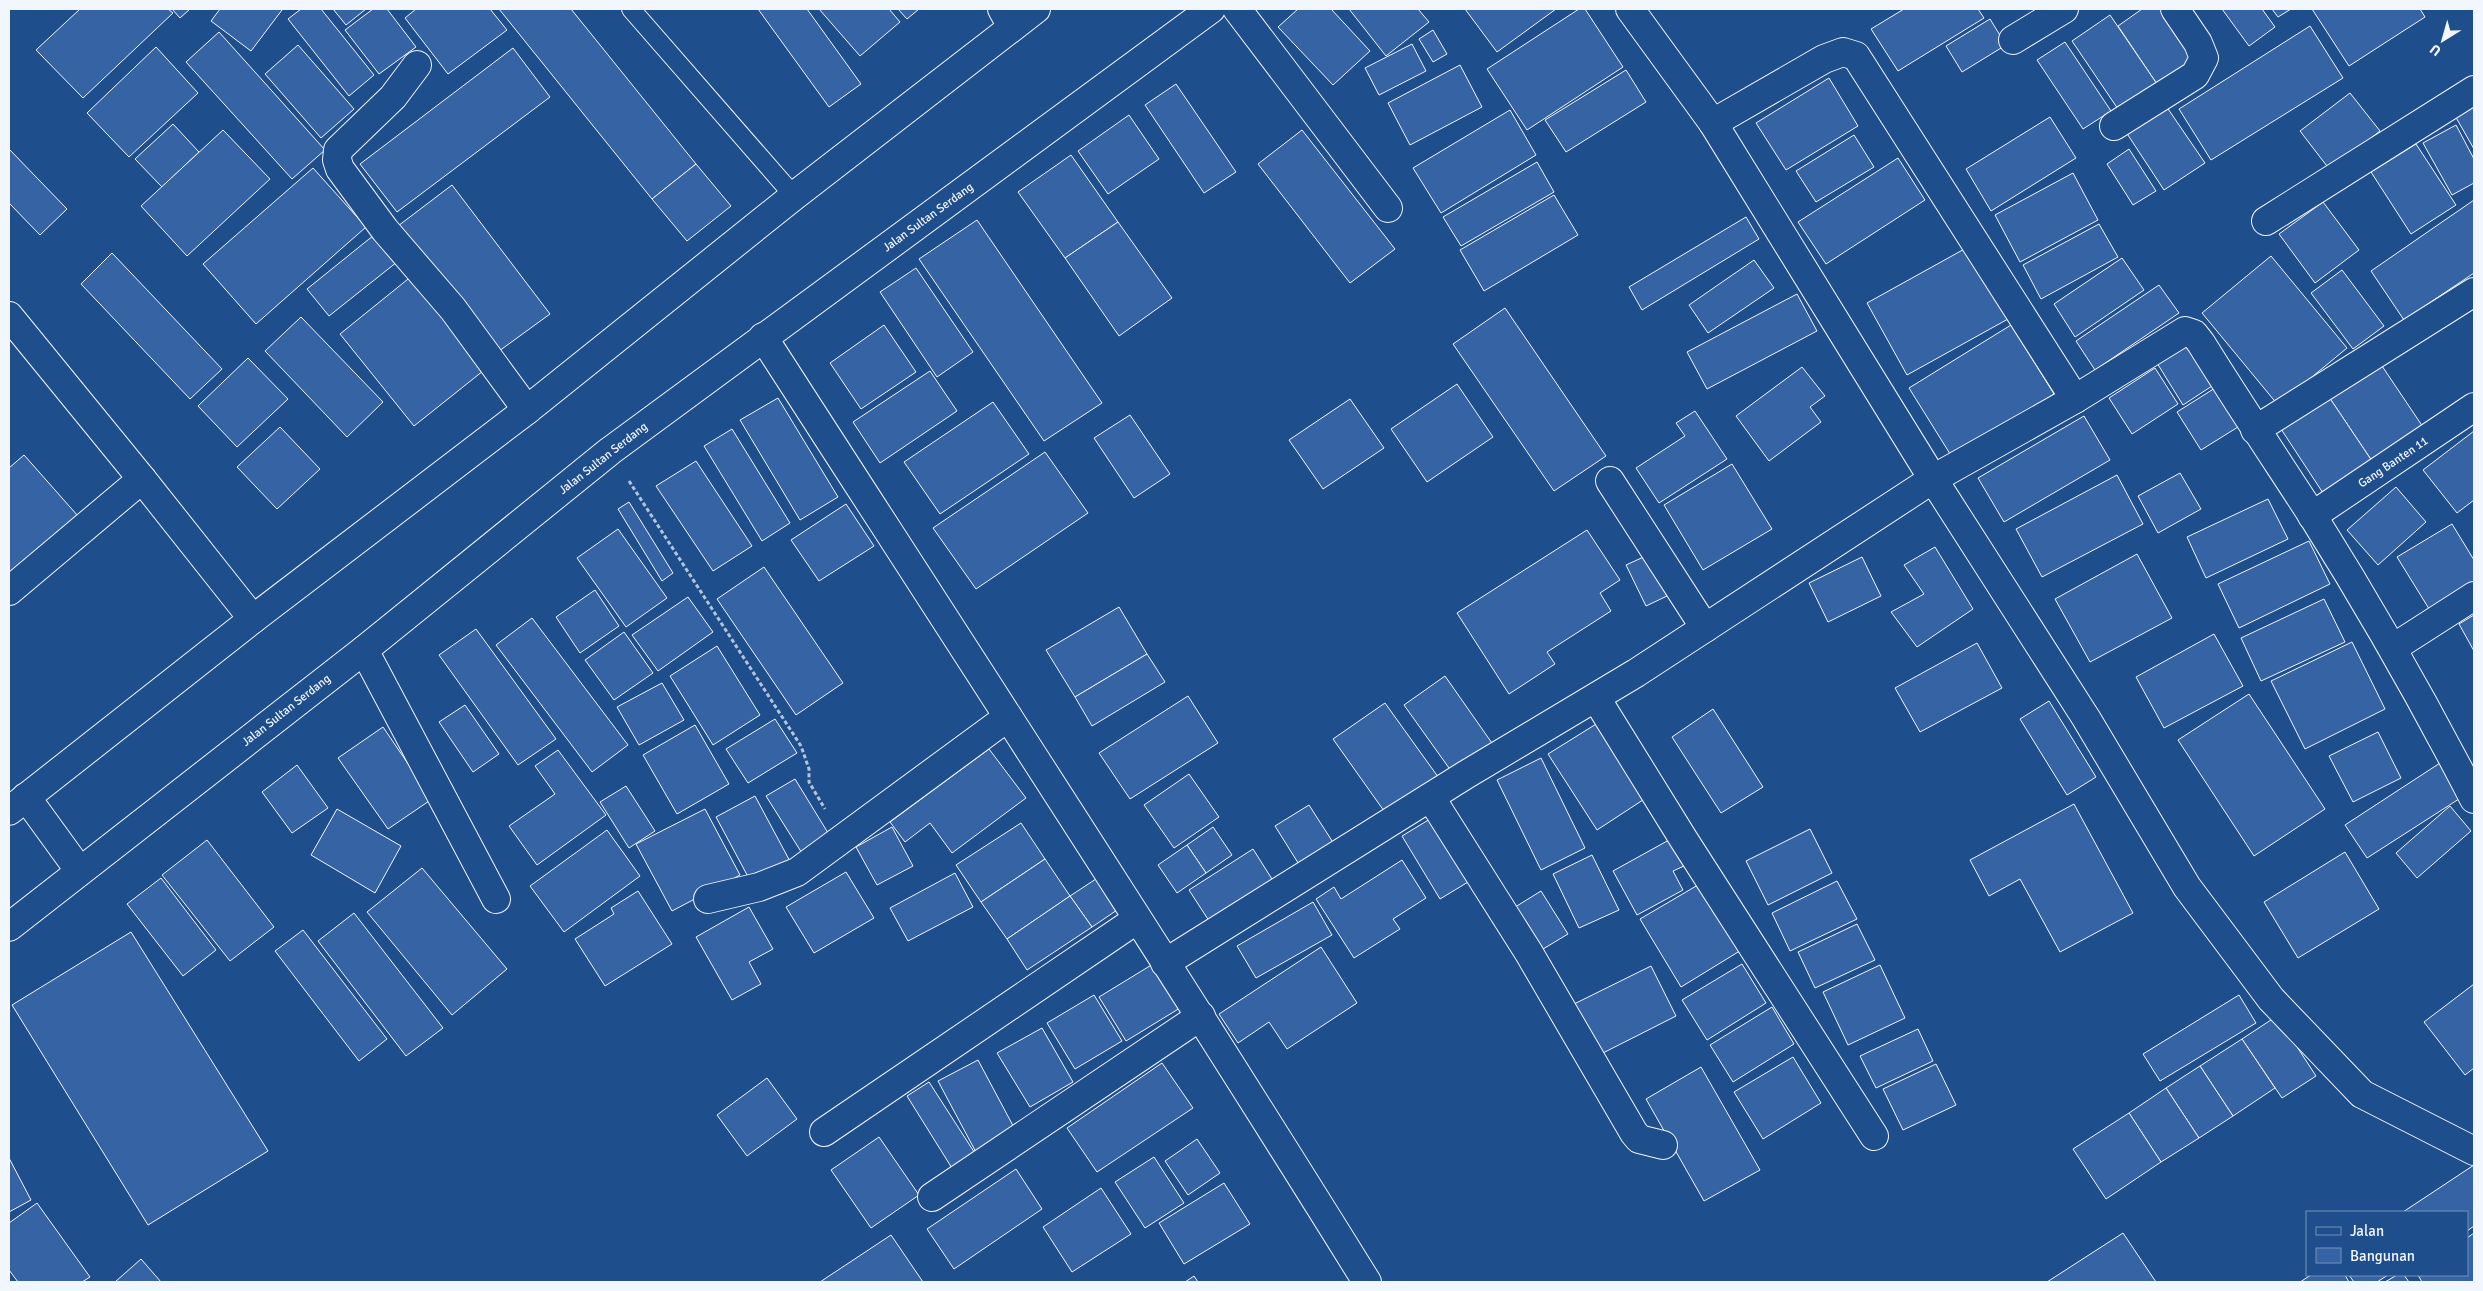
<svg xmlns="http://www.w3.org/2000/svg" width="2483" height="1291" viewBox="0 0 2483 1291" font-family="Signika,sans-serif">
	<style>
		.building { fill: #3563a3; stroke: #f2f6ff }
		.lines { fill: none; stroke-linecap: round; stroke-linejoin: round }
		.lane-casing { stroke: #f2f6ff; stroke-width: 20 }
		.street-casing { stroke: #f2f6ff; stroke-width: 30 }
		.highway-casing { stroke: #f2f6ff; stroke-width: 30 }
		.path { stroke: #b3c4dc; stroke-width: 3; stroke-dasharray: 4 2.5; stroke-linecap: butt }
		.lane { stroke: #1f4e8c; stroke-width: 18 }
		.street { stroke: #1f4e8c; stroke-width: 28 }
		.highway { stroke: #1f4e8c; stroke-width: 28 }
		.labels { text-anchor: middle; stroke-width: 4; stroke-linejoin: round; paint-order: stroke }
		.street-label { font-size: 12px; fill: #f2f6ff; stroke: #1f4e8c }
	</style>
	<rect width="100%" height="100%" fill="#1f4e8c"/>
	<g class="building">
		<polygon points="80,9 168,9 173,13 83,98 36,50"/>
		<polygon points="172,9 190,9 180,18"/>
		<polygon points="220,9 280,9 282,10 251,51 211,21"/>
		<polygon points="301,9 321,9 374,75 349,96 288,19"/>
		<polygon points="333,9 366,9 346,25"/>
		<polygon points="373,9 387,9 416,47 379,74 345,30"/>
		<polygon points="416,9 490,9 507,30 448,74 405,18"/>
		<polygon points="499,9 571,9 696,164 652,199"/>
		<polygon points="758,9 807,9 861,84 829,107"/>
		<polygon points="819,9 889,9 900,22 860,56"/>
		<polygon points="898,9 919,9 907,19"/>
		<polygon points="1298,9 1331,9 1370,51 1333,85 1278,27"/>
		<polygon points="1349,9 1418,9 1429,22 1386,56"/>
		<polygon points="1465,9 1556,9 1497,52"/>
		<polygon points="1579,9 1585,9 1623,67 1527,130 1487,69"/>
		<polygon points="1904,9 1978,9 1984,18 1898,71 1871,29"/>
		<polygon points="2142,9 2164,9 2197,57 2157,84 2118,26"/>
		<polygon points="2222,9 2262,9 2275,27 2249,46"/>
		<polygon points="2272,9 2291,9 2278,17"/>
		<polygon points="2312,9 2420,9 2425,17 2349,66"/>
		<polygon points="2110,15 2157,84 2118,109 2072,41"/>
		<polygon points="1990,19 2006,45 1962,72 1946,46"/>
		<polygon points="2310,26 2343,78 2211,160 2179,109"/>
		<polygon points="1433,30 1447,54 1433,62 1419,39"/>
		<polygon points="219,32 325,150 292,179 186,62"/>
		<polygon points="2065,42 2111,111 2083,129 2037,60"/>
		<polygon points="1412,44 1426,71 1379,95 1365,68"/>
		<polygon points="298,45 354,109 321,138 265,74"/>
		<polygon points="156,47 198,93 129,157 87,113"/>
		<polygon points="513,48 550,97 397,212 360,164"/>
		<polygon points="1460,65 1482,107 1410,145 1388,103"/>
		<polygon points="1626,70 1646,102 1566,152 1545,120"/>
		<polygon points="1829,78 1858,126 1786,170 1756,123"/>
		<polygon points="1176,84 1236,172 1204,193 1145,105"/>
		<polygon points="2350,93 2380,131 2330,170 2300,131"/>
		<polygon points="2164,103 2205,163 2164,190 2124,129"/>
		<polygon points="2474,103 2474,149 2454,114"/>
		<polygon points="1510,110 1536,155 1441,213 1413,168"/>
		<polygon points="1129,115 1159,159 1108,194 1078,151"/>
		<polygon points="2050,117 2076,158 1991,211 1966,169"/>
		<polygon points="173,124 199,152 162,187 135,159"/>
		<polygon points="2456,125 2474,159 2474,183 2452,195 2423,143"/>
		<polygon points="223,130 270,179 187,256 141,206"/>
		<polygon points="1302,130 1395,249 1350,283 1258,164"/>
		<polygon points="1854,135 1874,167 1816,202 1796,171"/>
		<polygon points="2416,144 2456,205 2411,234 2371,172"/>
		<polygon points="9,149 67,209 40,235 9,203"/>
		<polygon points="2129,149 2156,191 2133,205 2107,164"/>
		<polygon points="1071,155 1118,222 1065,258 1018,192"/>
		<polygon points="1898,158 1925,200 1826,264 1798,222"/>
		<polygon points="1537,162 1554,192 1461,246 1443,217"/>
		<polygon points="696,164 731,206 687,241 652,199"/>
		<polygon points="313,168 366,227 256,324 203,264"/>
		<polygon points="2073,173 2098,220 2020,262 1995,215"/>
		<polygon points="452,185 550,314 495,354 398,226"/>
		<polygon points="1554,195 1578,235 1484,291 1460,250"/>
		<polygon points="2474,200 2474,273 2404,320 2371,271"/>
		<polygon points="2323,202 2359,250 2315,283 2279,234"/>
		<polygon points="1746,217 1759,239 1642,310 1629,287"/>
		<polygon points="977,220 1102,403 1044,441 919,259"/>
		<polygon points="1118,222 1172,298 1119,336 1065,258"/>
		<polygon points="2099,224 2118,257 2041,299 2023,265"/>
		<polygon points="379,231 402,258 329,316 307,289"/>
		<polygon points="1968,247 2008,319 1907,375 1867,303"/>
		<polygon points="112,253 222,369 190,399 81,284"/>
		<polygon points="2271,256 2347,348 2278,405 2202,313"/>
		<polygon points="2122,258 2144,290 2075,337 2054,304"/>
		<polygon points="1754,260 1774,288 1708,333 1689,305"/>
		<polygon points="916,268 973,352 937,377 880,292"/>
		<polygon points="2342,270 2384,326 2353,349 2311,293"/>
		<polygon points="413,275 488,367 414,426 340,334"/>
		<polygon points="2159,285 2179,313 2095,370 2076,341"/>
		<polygon points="1797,294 1817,331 1707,389 1687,352"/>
		<polygon points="1505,308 1606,456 1554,491 1453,344"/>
		<polygon points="301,317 383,402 347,437 265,351"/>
		<polygon points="884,325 916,372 861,409 830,363"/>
		<polygon points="2011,325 2054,394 1952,457 1909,388"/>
		<polygon points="2189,343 2215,384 2183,405 2157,363"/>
		<polygon points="248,358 288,399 237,447 198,406"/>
		<polygon points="2380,363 2423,427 2372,461 2329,397"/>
		<polygon points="1802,367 1825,396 1810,407 1821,422 1769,461 1736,416"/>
		<polygon points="2155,368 2178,404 2132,434 2109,398"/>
		<polygon points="930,371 957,411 880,463 853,422"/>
		<polygon points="1457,384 1493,437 1427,482 1391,429"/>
		<polygon points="2215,388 2238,427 2201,450 2177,412"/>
		<polygon points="2329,397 2372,461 2323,493 2281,429"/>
		<polygon points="778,398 838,497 800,520 740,420"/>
		<polygon points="1350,399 1384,448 1323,489 1289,440"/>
		<polygon points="993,402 1029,454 940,514 904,462"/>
		<polygon points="1695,411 1727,459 1659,503 1636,468 1685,436 1676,423"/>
		<polygon points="1130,415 1170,474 1134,498 1094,438"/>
		<polygon points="2084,416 2110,460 2004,522 1978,478"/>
		<polygon points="280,427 320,469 277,509 237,467"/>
		<polygon points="732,429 790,523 762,541 704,446"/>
		<polygon points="2474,431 2474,500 2457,513 2423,470"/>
		<polygon points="1045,452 1088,513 976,589 933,528"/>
		<polygon points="24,455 78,516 9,577 9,468"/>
		<polygon points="696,461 752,546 713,571 656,486"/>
		<polygon points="1732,464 1772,529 1703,570 1664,505"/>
		<polygon points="2180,473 2201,509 2158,533 2138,496"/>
		<polygon points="2117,475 2143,524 2042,577 2016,529"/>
		<polygon points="2396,487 2426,522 2378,565 2347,530"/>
		<polygon points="2268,499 2288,539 2206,578 2187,537"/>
		<polygon points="629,502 673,573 662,581 618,509"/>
		<polygon points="846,504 874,546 819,581 791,540"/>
		<polygon points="2452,524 2474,560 2474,586 2431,612 2397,557"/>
		<polygon points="618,529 667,598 626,627 577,558"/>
		<polygon points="1587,530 1620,580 1600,593 1611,611 1547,652 1555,664 1509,694 1457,613"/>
		<polygon points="2309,541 2330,584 2239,628 2218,584"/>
		<polygon points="1935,547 1973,609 1917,647 1891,612 1924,594 1904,565"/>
		<polygon points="2137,554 2172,618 2090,662 2055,599"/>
		<polygon points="1648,555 1667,596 1646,606 1626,565"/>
		<polygon points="1862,557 1881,596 1828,622 1809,583"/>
		<polygon points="764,567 843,683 796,715 717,599"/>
		<polygon points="595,590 619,626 580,653 556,617"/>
		<polygon points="688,597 713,632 658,671 632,635"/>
		<polygon points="2324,599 2345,642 2261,681 2241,638"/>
		<polygon points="1119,607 1147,654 1075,697 1046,650"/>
		<polygon points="2474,615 2474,651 2459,624"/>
		<polygon points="532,618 628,745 592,772 496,645"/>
		<polygon points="476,629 556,739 518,765 439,655"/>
		<polygon points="624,632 653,673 614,700 585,660"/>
		<polygon points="2214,634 2243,686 2164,728 2136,677"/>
		<polygon points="2352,642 2385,709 2305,749 2271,681"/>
		<polygon points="1977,643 2002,688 1920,732 1895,688"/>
		<polygon points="717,646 760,715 713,745 670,676"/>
		<polygon points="1147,654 1165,682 1092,726 1075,697"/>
		<polygon points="1445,676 1494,746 1454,775 1404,705"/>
		<polygon points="662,683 684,720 639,745 617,707"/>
		<polygon points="2249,694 2325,809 2254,856 2178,740"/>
		<polygon points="1188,696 1218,743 1130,799 1099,753"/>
		<polygon points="2049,701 2096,777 2067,795 2020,719"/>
		<polygon points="1385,703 1441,781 1389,818 1333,739"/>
		<polygon points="465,705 499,754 473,772 439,722"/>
		<polygon points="1713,709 1763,787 1721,813 1672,737"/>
		<polygon points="775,719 797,753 748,783 726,749"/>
		<polygon points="1601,721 1649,796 1597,830 1548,754"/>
		<polygon points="695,725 729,784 677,814 643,755"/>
		<polygon points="383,727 432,799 388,829 338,758"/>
		<polygon points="2378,732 2401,778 2353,802 2329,756"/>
		<polygon points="989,749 1026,798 952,853 930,823 905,842 890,822"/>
		<polygon points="558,750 606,815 537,865 509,826 555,794 535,766"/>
		<polygon points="1541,758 1585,848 1541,870 1497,780"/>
		<polygon points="2440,763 2462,797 2367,858 2345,825"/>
		<polygon points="297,765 328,808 292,833 262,792"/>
		<polygon points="1189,774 1219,817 1174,848 1144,805"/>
		<polygon points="795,779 833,841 805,858 766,796"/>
		<polygon points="626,786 655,831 629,848 600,802"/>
		<polygon points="755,796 792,865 753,886 716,817"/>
		<polygon points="2074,804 2133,913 2060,952 2020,879 1989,896 1970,860"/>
		<polygon points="1309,805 1334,844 1300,866 1275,826"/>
		<polygon points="2450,806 2471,831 2417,878 2396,853"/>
		<polygon points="337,809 401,846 375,893 311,855"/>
		<polygon points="705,809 740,875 672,911 636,844"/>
		<polygon points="1435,816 1473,879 1440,899 1402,836"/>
		<polygon points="1021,823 1045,859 981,902 956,865"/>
		<polygon points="892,827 913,866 877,885 856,847"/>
		<polygon points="1213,827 1232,855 1206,873 1187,845"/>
		<polygon points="1810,829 1832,873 1768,905 1746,861"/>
		<polygon points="607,830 640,876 564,932 530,886"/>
		<polygon points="207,840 274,927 230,961 162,875"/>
		<polygon points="1669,840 1684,866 1673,871 1683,890 1637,915 1613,871"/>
		<polygon points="1187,845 1206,873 1177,893 1158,865"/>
		<polygon points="1253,849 1277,887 1213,927 1189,890"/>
		<polygon points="2345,852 2379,909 2298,958 2264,902"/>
		<polygon points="1592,855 1619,910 1579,928 1553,874"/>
		<polygon points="1045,859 1070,896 1007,939 981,902"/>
		<polygon points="1402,860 1426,898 1393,919 1400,929 1354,958 1316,899 1334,887 1341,899"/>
		<polygon points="422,868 507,969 452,1015 367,912"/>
		<polygon points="846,872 874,918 814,953 786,907"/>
		<polygon points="955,873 973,907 908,941 890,908"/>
		<polygon points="1102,875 1123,906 1092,927 1070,896"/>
		<polygon points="161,878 216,950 183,976 127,904"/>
		<polygon points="1837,881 1857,919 1790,951 1772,913"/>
		<polygon points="1703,882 1743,949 1681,987 1640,919"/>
		<polygon points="638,891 672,944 605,986 575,939 614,914 611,908"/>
		<polygon points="1541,891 1568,934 1538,952 1512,909"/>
		<polygon points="1070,896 1092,927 1027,970 1007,939"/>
		<polygon points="1313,902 1332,935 1256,978 1237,946"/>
		<polygon points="749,907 773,949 749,962 761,984 732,1000 696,937"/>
		<polygon points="354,913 443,1028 406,1056 318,941"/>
		<polygon points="1857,924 1875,960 1815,988 1798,952"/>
		<polygon points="303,930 387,1039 359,1061 275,951"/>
		<polygon points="131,932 268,1151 148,1225 12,1005"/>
		<polygon points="1321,947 1357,1003 1287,1049 1269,1022 1238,1043 1219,1014"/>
		<polygon points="1153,964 1180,1008 1126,1041 1099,997"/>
		<polygon points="1742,964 1766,1003 1707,1040 1682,1000"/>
		<polygon points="1880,965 1905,1018 1848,1045 1823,992"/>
		<polygon points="1651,966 1676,1016 1595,1057 1570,1006"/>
		<polygon points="2474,984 2474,1068 2465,1075 2424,1022"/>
		<polygon points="1094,995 1122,1041 1075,1069 1047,1023"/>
		<polygon points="2239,995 2256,1023 2160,1081 2143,1054"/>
		<polygon points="1772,1007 1794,1044 1733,1082 1710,1045"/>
		<polygon points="2277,1016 2316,1076 2282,1098 2242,1039"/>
		<polygon points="1042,1028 1073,1082 1030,1107 997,1053"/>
		<polygon points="1918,1029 1933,1061 1876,1088 1860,1056"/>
		<polygon points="2242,1039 2275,1088 2233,1116 2200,1066"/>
		<polygon points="1793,1057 1821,1103 1763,1139 1734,1092"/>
		<polygon points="978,1060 1018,1135 978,1156 938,1081"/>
		<polygon points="1162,1063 1193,1108 1097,1172 1067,1128"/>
		<polygon points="1936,1064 1956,1105 1903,1130 1883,1089"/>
		<polygon points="2200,1066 2233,1116 2199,1138 2166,1088"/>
		<polygon points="1701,1067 1760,1170 1704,1201 1646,1099"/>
		<polygon points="767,1078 797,1119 747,1156 717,1115"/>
		<polygon points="929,1082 978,1158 955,1173 907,1096"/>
		<polygon points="2166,1088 2199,1138 2161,1162 2129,1113"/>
		<polygon points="2129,1113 2161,1162 2106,1199 2073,1149"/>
		<polygon points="879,1137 919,1195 871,1228 831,1170"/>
		<polygon points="1197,1139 1220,1173 1188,1195 1165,1161"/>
		<polygon points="1154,1157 1184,1203 1145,1228 1115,1182"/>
		<polygon points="9,1158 31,1200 9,1212"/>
		<polygon points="2474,1165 2474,1226 2467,1231 2467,1212 2403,1212"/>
		<polygon points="1016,1169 1042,1209 954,1269 927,1229"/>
		<polygon points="1224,1183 1250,1224 1184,1264 1159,1223"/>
		<polygon points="1101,1188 1131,1234 1072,1272 1043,1227"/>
		<polygon points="37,1203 90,1277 82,1282 18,1282 9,1270 9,1223"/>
		<polygon points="2123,1233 2156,1282 2047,1282"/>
		<polygon points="2474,1233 2474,1282 2422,1282 2418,1275 2467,1275 2467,1238"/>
		<polygon points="891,1235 923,1282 820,1282"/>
		<polygon points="141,1259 161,1282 115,1282"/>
		<polygon points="2311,1275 2345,1275 2349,1282 2300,1282"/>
		<polygon points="2349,1275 2388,1275 2377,1282 2354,1282"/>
		<polygon points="2397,1275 2404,1275 2409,1282 2385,1282"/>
		<polygon points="1194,1276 1198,1282 1185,1282"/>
	</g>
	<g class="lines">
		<g class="lane-casing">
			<polyline id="lane" points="631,9 794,196"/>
		</g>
		<g class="street-casing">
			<g id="street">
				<polyline points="1002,9 1012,27"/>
				<polyline points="1237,9 1388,208"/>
				<polyline points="1630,9 1713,123 1933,479 2086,718 2187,887 2271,999 2362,1094 2474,1151"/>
				<polyline points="2013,40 2064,9"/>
				<polyline points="417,65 393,97 338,150 337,160 340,169 385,230 453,309 527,410"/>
				<polyline points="1713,123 1824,59 1843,52 1856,56 2075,399"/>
				<polyline points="2114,126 2195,75 2204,58 2198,43 2175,9"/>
				<polyline points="2266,221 2474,90"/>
				<polyline points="9,316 142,479 253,619"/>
				<path d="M763,337C966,652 1170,965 1367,1282"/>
				<polyline points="2255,430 2474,292"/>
				<polyline points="1610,481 1705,628"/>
				<polyline points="2312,516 2474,407"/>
				<polyline points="9,591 142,479"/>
				<polyline points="2393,648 2474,596"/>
				<polyline points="364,650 496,899"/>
				<polyline points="1596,698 1684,840 1874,1136"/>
				<polyline points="1431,798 1529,953 1634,1133 1639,1139 1663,1145"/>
				<polyline points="708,899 759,887 797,872 1008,717"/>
				<path d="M1165,963L1467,774L1636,673L1933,479L2075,399L2185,331L2194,334L2201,343C2237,401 2275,458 2312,515C2370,607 2424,702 2474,799"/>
				<polyline points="824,1132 1136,920"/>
				<polyline points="932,1197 1201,1016"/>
			</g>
		</g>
		<g class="highway-casing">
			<g id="highway">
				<polyline points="26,797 79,870"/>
				<polyline points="9,811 253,619 527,410 794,196 1036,9"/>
				<polyline points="9,927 364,650 610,451 1211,9"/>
			</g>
		</g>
		<polyline class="path" points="629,481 801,746 809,769 809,782 825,809"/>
		<use href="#lane" class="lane"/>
		<use href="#street" class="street"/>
		<use href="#highway" class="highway"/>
	</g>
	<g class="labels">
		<g class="street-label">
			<text transform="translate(928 217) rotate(-36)" y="4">Jalan Sultan Serdang</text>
			<text transform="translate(603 458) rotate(-38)" y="4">Jalan Sultan Serdang</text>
			<text transform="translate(2393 462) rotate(-34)" y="4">Gang Banten 11</text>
			<text transform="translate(286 710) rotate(-38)" y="4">Jalan Sultan Serdang</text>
		</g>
	</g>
	<rect width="2483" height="1291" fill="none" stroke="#f2f6ff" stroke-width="20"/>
	<rect x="2306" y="1211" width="162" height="65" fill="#1f4e8c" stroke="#7391ba"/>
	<rect x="2316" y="1227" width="25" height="8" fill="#1f4e8c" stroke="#7391ba"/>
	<text x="2350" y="1236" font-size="15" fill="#f2f6ff">Jalan</text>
	<rect x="2316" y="1248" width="25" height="15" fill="#3563a3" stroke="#7391ba"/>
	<text x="2350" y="1261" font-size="15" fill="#f2f6ff">Bangunan</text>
	<g transform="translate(2443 40) rotate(217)" stroke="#1f4e8c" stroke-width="4" paint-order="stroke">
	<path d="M0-4L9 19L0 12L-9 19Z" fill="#f2f6ff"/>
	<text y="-8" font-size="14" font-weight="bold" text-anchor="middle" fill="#f2f6ff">U</text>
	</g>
</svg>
